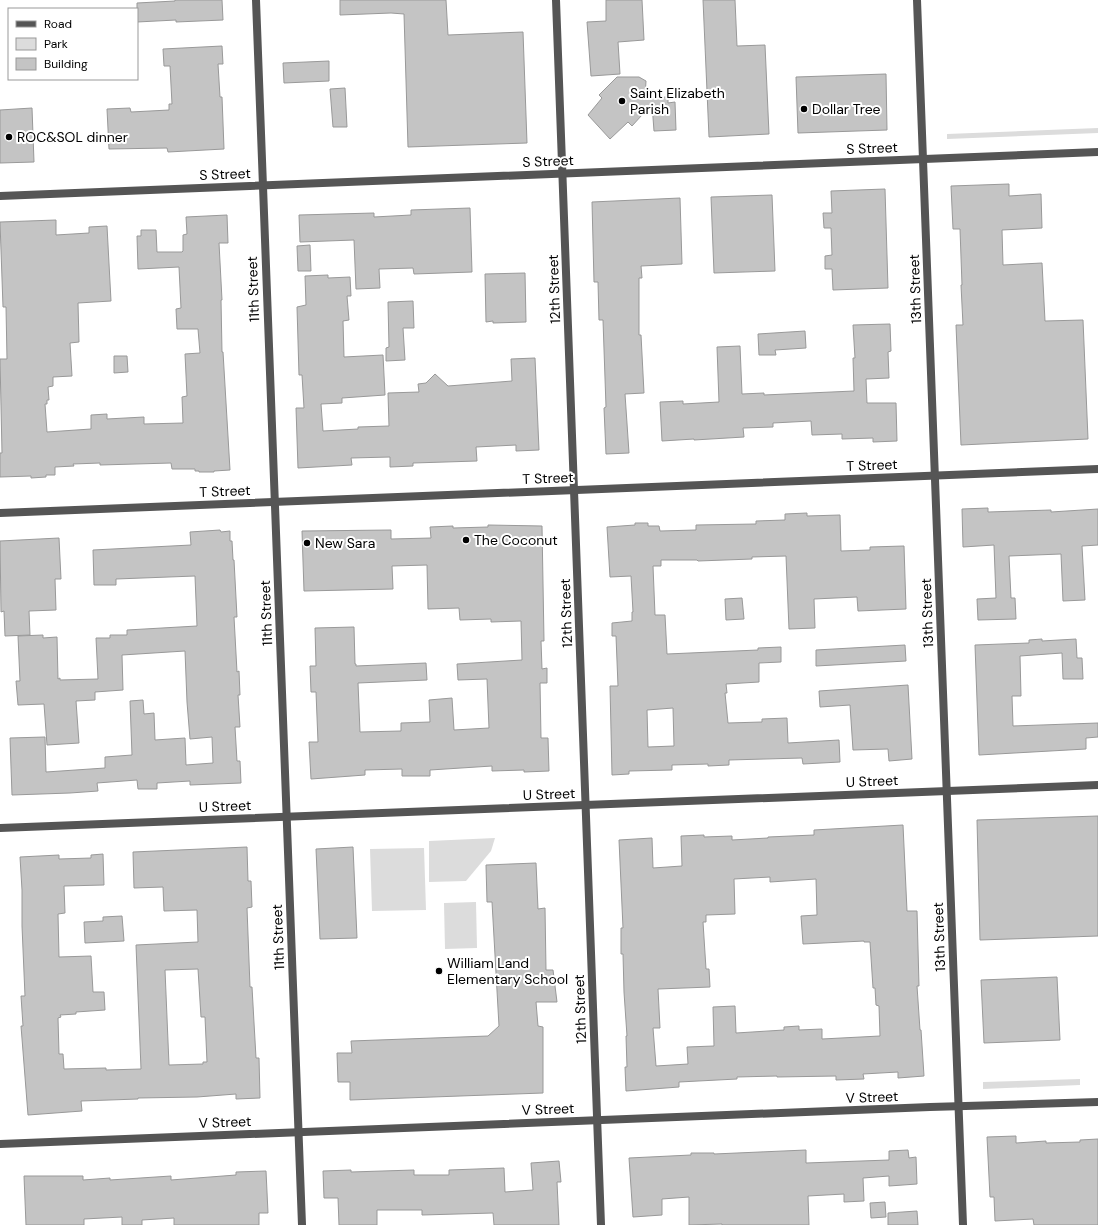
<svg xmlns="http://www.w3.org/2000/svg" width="1098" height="1225" viewBox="0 0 1098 1225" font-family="'DM Sans',sans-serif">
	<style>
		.green { fill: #dcdcdc }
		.building { fill: #c4c4c4; stroke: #999; fill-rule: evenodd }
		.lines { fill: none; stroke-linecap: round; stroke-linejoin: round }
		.minor { stroke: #555; stroke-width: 8 }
		.tertiary { stroke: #555; stroke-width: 8 }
		.poi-dot { fill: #000; stroke: #fff; stroke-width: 1.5 }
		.labels { text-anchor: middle; stroke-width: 4; stroke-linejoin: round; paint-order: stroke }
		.poi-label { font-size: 14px; fill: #000; stroke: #fff; text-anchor: start }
		.street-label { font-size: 14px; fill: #000; stroke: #fff }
	</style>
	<rect width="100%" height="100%" fill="#fff"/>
	<g class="green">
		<polygon points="1098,128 1098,133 947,139 947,134"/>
		<polygon points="495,838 491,851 466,881 429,882 429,841"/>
		<polygon points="424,848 426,910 372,911 370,849"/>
		<polygon points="476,902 477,948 445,949 444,903"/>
		<polygon points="1080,1079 1080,1085 983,1089 983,1082"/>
	</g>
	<g class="building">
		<polygon points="175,0 222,0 223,20 176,22 176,20 137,22 137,3 175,1"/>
		<polygon points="340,0 446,0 448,35 523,32 527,143 408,147 404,14 391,13 340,15"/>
		<polygon points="606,0 642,0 644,40 618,42 620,74 591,76 587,22 606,21"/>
		<polygon points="703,0 735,0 737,46 765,45 769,134 709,137"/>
		<polygon points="222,46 223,64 218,64 220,97 222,97 224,149 168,152 167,148 109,149 107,109 130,108 131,112 169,110 169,104 172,104 170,66 164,66 163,49"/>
		<polygon points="329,61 329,81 284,83 283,63"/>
		<polygon points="886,74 887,130 798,133 796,77"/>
		<polygon points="617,77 639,77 646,81 645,98 668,97 668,103 675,102 676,130 654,131 652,104 632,126 628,122 610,139 588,115 602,98 599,95"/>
		<polygon points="345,88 347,127 333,127 330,89"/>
		<polygon points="32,108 34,162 0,163 0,110"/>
		<polygon points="1009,184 1009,196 1041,194 1042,228 1002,230 1003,265 1042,263 1045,321 1083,320 1088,439 961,445 956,325 963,325 961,285 962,285 960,229 953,229 951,186"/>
		<polygon points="885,189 888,288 833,290 832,269 825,269 825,256 832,255 831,228 824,228 823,213 832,213 831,191"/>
		<polygon points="772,195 775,271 714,273 711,197"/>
		<polygon points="680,198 682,264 641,266 642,278 639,278 639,335 641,335 644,393 625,394 629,453 606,454 604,408 606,407 603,320 599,320 598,282 594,282 592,202"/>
		<polygon points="470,208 472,272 414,274 413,268 379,269 380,288 356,289 354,240 300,242 299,215 374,213 374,217 411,215 411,210"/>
		<polygon points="227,215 228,243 219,243 222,300 221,300 222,352 223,352 230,470 214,471 214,472 199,472 199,471 195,471 195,469 172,469 171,463 100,465 100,463 73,464 74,466 55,467 55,475 46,475 46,477 31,478 31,476 0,477 0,453 2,453 0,359 7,359 6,307 3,307 0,222 56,220 56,235 89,233 89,227 107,226 111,301 78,303 79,342 70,343 72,376 53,377 53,386 48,387 49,400 47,400 47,404 45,404 47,432 91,429 91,415 107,414 107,419 144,417 144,424 183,423 182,397 187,396 185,354 200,353 198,329 177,329 176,309 181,308 179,267 138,269 137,236 141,236 141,230 156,230 157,252 182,252 183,251 183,235 187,234 186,217"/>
		<polygon points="310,245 311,271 298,271 297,246"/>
		<polygon points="525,273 526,322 493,323 493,321 486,322 485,274"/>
		<polygon points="328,275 328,278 350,277 351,296 347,296 349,320 343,321 344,357 383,355 385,395 342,398 342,403 321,404 323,431 358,429 358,427 389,426 388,393 419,392 418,384 426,383 435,374 448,386 512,381 511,359 535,358 539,450 516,451 516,445 476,447 477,461 413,463 413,466 390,467 390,457 351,458 352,465 298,468 296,408 304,408 302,375 299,375 297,307 306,305 305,276"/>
		<polygon points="413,301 414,328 403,328 405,360 386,361 386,348 389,347 388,302"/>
		<polygon points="890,324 891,351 888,352 889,378 866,379 867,403 896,403 897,441 873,442 873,438 842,439 842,434 812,435 811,421 773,423 773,427 743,428 744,437 694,440 694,439 662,441 660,402 683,401 683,404 719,402 717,347 740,346 742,394 764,393 764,395 854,391 853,358 855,358 853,325"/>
		<polygon points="805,331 806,348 775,350 776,355 759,355 758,334"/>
		<polygon points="114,356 127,356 128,372 114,373"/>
		<polygon points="988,508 988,512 1051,510 1051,512 1098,509 1098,545 1082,546 1085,600 1063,601 1061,554 1009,556 1011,598 1015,598 1016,619 978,620 977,599 996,598 994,545 963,547 962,509"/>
		<path d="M807,513V516L840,515L841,551L870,550V547L904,546L906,609L858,611L857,597L814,599L815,628L789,629L786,556L752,557V559L698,561L697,560H661V566H653L655,615H665L667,654L758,650V648L781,647V662L759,663V682L726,684L727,693H725L728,723L762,722V719L787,718L788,743L839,740L840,762L803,764L802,758L729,760V765L708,766V764L672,765V770L629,771V774L612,775L610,686H618L616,636H612V623L632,621V612H633L631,576L610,577L607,527L635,525V523H648V526H659L660,531L696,530V525L756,524V521L785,520V514ZM673,708L674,746L648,747L647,710Z"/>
		<polygon points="488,525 542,526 544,641 541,641 542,669 547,668 547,683 540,683 541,738 548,738 549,771 524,772 524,770 492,771 492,766 430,770 430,776 402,776 402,769 365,770 365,775 311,779 309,742 318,742 316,692 311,692 310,666 316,666 315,628 354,627 355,664 356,664 356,666 426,663 427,680 358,683 360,732 401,731 401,723 430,722 429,700 452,698 454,730 489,728 487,679 458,680 457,664 522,660 521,621 491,622 491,619 460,620 459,608 428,609 427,565 392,566 393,589 304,591 302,531 391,530 391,539 431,538 430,527 453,526 453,528 488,527"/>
		<polygon points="220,530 221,532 230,531 230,541 232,541 233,560 234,560 237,617 234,617 237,672 239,671 240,695 238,695 240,727 235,727 237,761 240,761 241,783 190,785 190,781 157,783 157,789 138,789 137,780 97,783 98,791 70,793 12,795 10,738 45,737 46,772 105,768 105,757 132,755 130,701 143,700 144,714 154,713 155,740 185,738 186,765 213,763 212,737 190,739 187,702 185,651 122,655 123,690 95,692 95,700 76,701 79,743 47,745 44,704 18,705 16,681 20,681 18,636 43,635 43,638 57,637 58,679 60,678 60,680 98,679 96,638 110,638 110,635 127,635 127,630 197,626 195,576 116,579 116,585 94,585 93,550 191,545 190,532"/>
		<polygon points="59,538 61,579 55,579 56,610 29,611 30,635 5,636 4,611 1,612 0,541"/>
		<polygon points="742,598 744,619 726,620 725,599"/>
		<polygon points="1042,639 1042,641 1076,639 1077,658 1082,658 1083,679 1063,679 1062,653 1020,656 1021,696 1012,696 1013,726 1098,723 1098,737 1086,738 1086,749 979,755 975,645 1029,643 1029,640"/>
		<polygon points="905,645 906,661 816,666 816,650"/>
		<polygon points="908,685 912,759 889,761 888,749 853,750 850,705 820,707 819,691"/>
		<polygon points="1098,816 1098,936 980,940 977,820"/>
		<path d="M903,825L907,911H917L919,986H917L920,1030H921L924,1076L898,1078V1072L863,1074L864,1079L836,1080V1076L777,1077V1076L737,1077V1079L679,1082V1087L626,1091L625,1067H627L626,1036H627L624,992L623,954H621V928H623L619,840L652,838L653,868L682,866L681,836L704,835V837L732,836V840L768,838V837L814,835V830ZM770,877V882L816,879L817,915L801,916L803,944L864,941V942H870L873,988H875L876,1005L879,1006L880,1036L822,1039V1029L799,1030V1026L784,1027V1030L736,1033L735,1006L713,1007L714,1046L687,1047L688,1064L656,1066L653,1028H660L658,989L710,987L709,969H706L703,922H706V915L735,914L734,879Z"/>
		<path d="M247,847L248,881H251L252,907L247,908L250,987H252L256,1058H259L260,1098L236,1099V1094L197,1097L138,1098V1099L81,1101L82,1111L28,1115L21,1026H23L21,996H25L22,926V890L20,857L59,855V859L91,858V855L103,854L104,885L64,886L65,913L58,914L59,957L91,956L93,992H104L105,1010L76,1012V1014L60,1015L61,1017L58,1018L59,1054H63L64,1069L106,1068V1070L141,1069L136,945L198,942L197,910L164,911L163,887L134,888L133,852ZM198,969L201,1017H205L207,1062H203V1064L169,1065L165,970Z"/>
		<polygon points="353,847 357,938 320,939 316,849"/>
		<polygon points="536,863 538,909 545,908 546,970 553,970 557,1002 536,1002 538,1026 543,1027 543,1093 350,1100 350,1082 338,1082 337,1053 352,1053 351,1041 488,1036 499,1026 492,902 487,902 486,865"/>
		<polygon points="122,916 124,941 85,943 84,922 103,921 103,917"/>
		<polygon points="1057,977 1060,1040 984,1043 981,980"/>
		<polygon points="1016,1136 1016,1143 1046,1141 1046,1143 1080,1142 1080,1140 1098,1139 1098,1225 1034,1225 1033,1219 995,1221 994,1197 990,1197 987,1137"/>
		<polygon points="806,1150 806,1163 889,1160 889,1151 908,1150 909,1158 916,1157 917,1184 889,1186 889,1176 863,1178 864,1201 844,1202 844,1194 808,1196 809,1225 722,1225 722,1224 689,1225 689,1197 662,1199 662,1215 633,1217 629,1158 691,1155 691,1153 714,1153 714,1154"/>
		<polygon points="559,1161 561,1182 557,1182 559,1225 494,1225 493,1213 422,1215 422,1210 377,1210 377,1225 339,1225 338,1198 324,1198 323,1171 351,1170 351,1172 414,1170 414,1175 449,1175 449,1170 504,1168 505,1192 533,1190 531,1163"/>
		<polygon points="266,1171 268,1213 259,1213 259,1225 174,1225 174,1218 142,1220 142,1225 122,1225 122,1217 84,1219 84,1225 26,1225 24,1176 83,1176 83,1180 110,1178 110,1180 171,1176 171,1180 236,1175 236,1172"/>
		<polygon points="885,1202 886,1217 871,1218 870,1203"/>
		<polygon points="917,1211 918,1225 888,1225 888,1213"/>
	</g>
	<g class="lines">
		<g class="minor">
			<polyline points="256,0 302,1225"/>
			<polyline points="556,0 601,1225"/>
			<polyline points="917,0 963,1225"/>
			<polyline points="0,196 1098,152"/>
			<polyline points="0,828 1098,785"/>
			<polyline points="0,1144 930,1107 1098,1102"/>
		</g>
		<polyline class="tertiary" points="0,513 1098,469"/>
	</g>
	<g class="poi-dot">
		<circle cx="622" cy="101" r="4"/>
		<circle cx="804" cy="109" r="4"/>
		<circle cx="9" cy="137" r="4"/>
		<circle cx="466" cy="540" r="4"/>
		<circle cx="307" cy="543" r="4"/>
		<circle cx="439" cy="971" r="4"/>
	</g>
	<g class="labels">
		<g class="poi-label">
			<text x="630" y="98">Saint Elizabeth<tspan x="630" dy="16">Parish</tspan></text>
			<text x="812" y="114">Dollar Tree</text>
			<text x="17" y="142">ROC&amp;SOL dinner</text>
			<text x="474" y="545">The Coconut</text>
			<text x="315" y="548">New Sara</text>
			<text x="447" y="968">William Land<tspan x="447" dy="16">Elementary School</tspan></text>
		</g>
		<g class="street-label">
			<text transform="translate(872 148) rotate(-2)" y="5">S Street</text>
			<text transform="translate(548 161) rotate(-2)" y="5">S Street</text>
			<text transform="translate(225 174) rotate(-2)" y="5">S Street</text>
			<text transform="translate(253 289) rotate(-92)" y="5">11th Street</text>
			<text transform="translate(554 289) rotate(-92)" y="5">12th Street</text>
			<text transform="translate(915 289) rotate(-92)" y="5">13th Street</text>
			<text transform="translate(872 465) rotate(-2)" y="5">T Street</text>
			<text transform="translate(548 478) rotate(-2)" y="5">T Street</text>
			<text transform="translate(225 491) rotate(-2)" y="5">T Street</text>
			<text transform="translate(266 613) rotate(-92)" y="5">11th Street</text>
			<text transform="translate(566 613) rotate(-92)" y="5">12th Street</text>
			<text transform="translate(927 613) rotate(-92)" y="5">13th Street</text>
			<text transform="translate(872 781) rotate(-2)" y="5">U Street</text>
			<text transform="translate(549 794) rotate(-2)" y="5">U Street</text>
			<text transform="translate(225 806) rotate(-2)" y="5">U Street</text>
			<text transform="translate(278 937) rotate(-92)" y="5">11th Street</text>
			<text transform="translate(939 937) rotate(-92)" y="5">13th Street</text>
			<text transform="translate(580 1009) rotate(-92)" y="5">12th Street</text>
			<text transform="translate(872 1097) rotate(-2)" y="5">V Street</text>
			<text transform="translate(548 1109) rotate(-2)" y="5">V Street</text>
			<text transform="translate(225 1122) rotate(-2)" y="5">V Street</text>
		</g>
	</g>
	<rect x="8" y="8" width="130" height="72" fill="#ffffff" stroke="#999999"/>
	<rect x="16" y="21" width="20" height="6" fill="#555555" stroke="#999999"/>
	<text x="44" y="28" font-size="12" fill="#000000">Road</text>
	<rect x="16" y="38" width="20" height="12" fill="#dcdcdc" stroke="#999999"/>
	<text x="44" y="48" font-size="12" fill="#000000">Park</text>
	<rect x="16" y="58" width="20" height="12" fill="#c4c4c4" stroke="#999999"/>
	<text x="44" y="68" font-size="12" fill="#000000">Building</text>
</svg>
